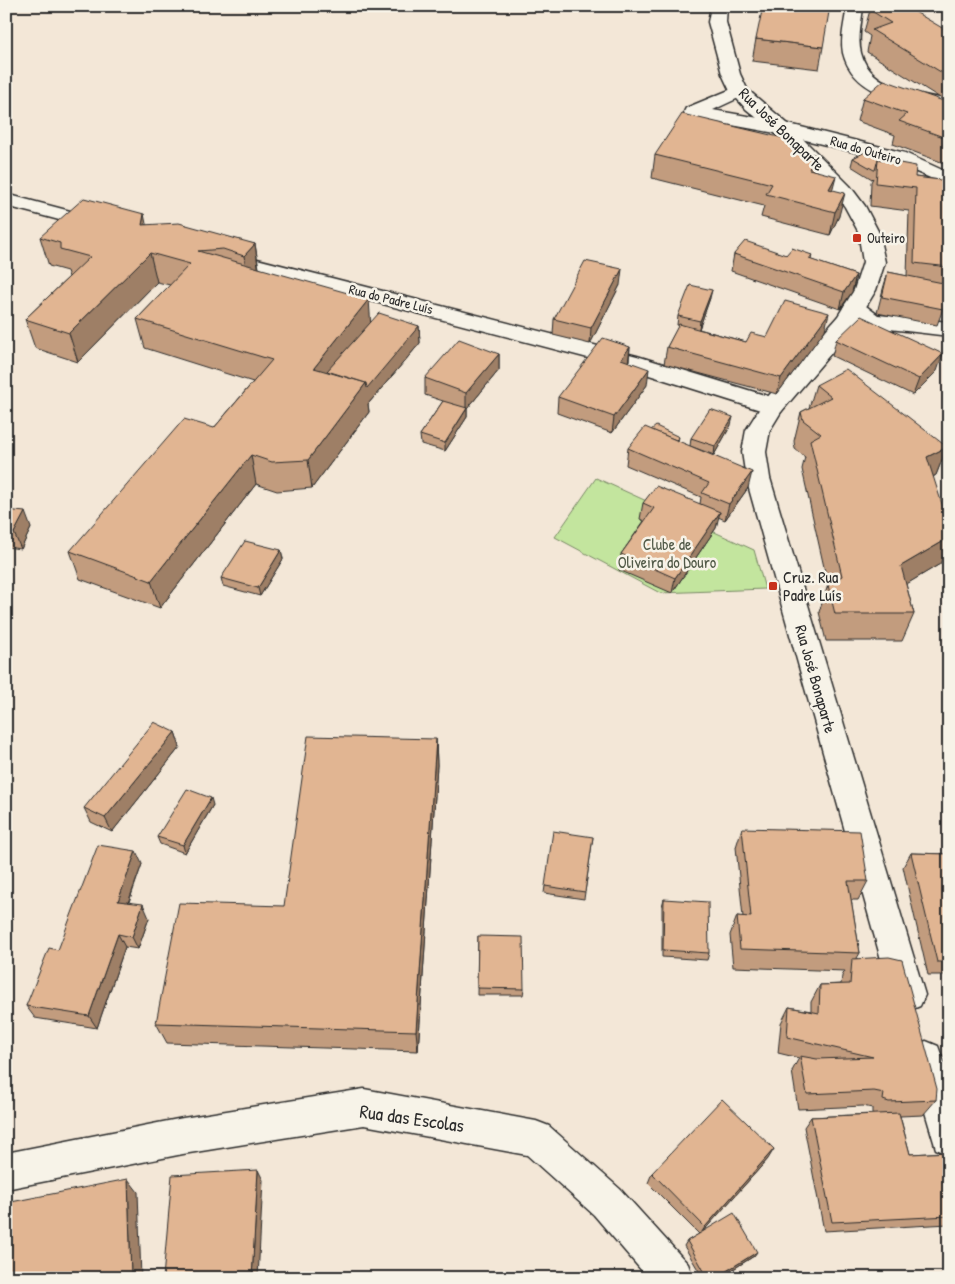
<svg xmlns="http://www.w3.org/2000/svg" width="955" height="1284" viewBox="0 0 955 1284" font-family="'Patrick Hand',sans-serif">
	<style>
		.green { fill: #c3e59e; stroke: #778864 }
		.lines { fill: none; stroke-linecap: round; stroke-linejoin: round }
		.minor-casing { stroke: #2b2b2b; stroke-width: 3 }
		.tertiary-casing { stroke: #2b2b2b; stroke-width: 3 }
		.minor { fill: #f7f3e8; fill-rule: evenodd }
		.tertiary { fill: #f7f3e8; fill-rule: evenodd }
		.wall { fill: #c29c7e; stroke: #2b2b2b }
		.shaded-wall { fill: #9e7f66; stroke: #2b2b2b }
		.building { fill: #e1b592; stroke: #2b2b2b }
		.poi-dot { fill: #c8321e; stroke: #f7f3e8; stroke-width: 2 }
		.labels { text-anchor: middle; stroke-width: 5; stroke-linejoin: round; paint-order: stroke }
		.far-street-label { font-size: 14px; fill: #2b2b2b; stroke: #f7f3e8 }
		.far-poi-label { font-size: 14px; fill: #2b2b2b; stroke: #f7f3e8; text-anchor: start }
		.street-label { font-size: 16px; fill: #2b2b2b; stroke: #f7f3e8 }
		.park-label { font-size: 16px; fill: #515a48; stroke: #f7f3e8 }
		.poi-label { font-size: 16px; fill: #2b2b2b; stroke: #f7f3e8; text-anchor: start }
		.near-street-label { font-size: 19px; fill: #2b2b2b; stroke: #f7f3e8 }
	</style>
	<rect width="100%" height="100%" fill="#f3e7d7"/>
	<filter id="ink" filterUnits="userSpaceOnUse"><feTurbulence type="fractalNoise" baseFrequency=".02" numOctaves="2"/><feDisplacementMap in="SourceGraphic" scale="10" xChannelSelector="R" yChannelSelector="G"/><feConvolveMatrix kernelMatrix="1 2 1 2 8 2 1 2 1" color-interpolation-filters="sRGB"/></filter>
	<g filter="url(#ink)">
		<polygon class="green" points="596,478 754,550 765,589 660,593 555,537"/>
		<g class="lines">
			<g class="minor-casing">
				<g id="minor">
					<path d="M847,6H863C862,21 857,38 861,53C870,89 918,93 949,100V111C911,103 854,98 843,53C840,38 845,21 847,6Z"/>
					<polygon points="739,86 745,87 748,91 745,95 713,110 781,122 905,153 949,173 949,186 891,161 781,134 693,118 686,116 684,112 686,108"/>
					<polygon points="6,194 108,221 111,225 108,229 101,231 6,206"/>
					<polygon points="222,250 637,356 781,400 785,406 781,412 773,414 630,369 215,260 212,256 215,252"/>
					<polygon points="854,301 862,303 878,315 949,322 949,336 864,326 846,313 843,308 846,303"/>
					<polygon points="364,1089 536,1121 549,1126 620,1189 688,1264 693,1278 648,1278 594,1215 527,1155 364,1125 183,1154 6,1189 6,1153 183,1118"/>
				</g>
			</g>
			<g class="tertiary-casing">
				<g id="tertiary">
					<polygon points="711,6 727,6 726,22 740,74 747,89 788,124 850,186 865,206 878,231 885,262 876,290 855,325 781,412 770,430 766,452 770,478 925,995 920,1006 908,1011 896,1006 891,995 746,478 742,452 746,430 765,400 838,316 854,290 863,262 858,231 845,207 836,194 774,132 746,109 730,91 722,74 708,22"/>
					<polygon points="926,1041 938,1046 949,1076 949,1154 936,1149 909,1058 914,1046"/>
				</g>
			</g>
			<use href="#minor" class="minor"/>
			<use href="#tertiary" class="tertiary"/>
		</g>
		<g class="wall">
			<polygon points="870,10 949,32 949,100 945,101 867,52 870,36 864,32"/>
			<polygon points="756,39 823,47 819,69 752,61"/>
			<polygon points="863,98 949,103 949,165 893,144 895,135 857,121"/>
			<polygon points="796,141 794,150 832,189 839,216 830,235 761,217 764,206 652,178 655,155"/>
			<polygon points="871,149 915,177 949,181 949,292 946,291 943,309 937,325 877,313 883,289 888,272 907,276 909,211 870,206 871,182 873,178 872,179 851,166 853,158"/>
			<polygon points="146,225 255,244 259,268 371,323 419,326 420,343 368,404 369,412 312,488 277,491 256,484 160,608 80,579 70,551 214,428 253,382 145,348 137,319 170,285 157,282 78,362 35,348 25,319 69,277 67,271 49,266 40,237"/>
			<polygon points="734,254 812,255 811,260 856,275 852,292 840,309 731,271"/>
			<polygon points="620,285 590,344 553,335 554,319"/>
			<polygon points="710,298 699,329 746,342 767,337 825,330 777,394 664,364 667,347 679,325 677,325 678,316"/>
			<polygon points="836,340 937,371 913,395 832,356"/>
			<polygon points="630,347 629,362 647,385 612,433 557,413 558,397"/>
			<polygon points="499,354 499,370 467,409 467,417 445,451 421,444 420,435 443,401 425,395 425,378"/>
			<polygon points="816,385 947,447 936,475 933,477 940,564 906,584 914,614 902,641 826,641 819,612 828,585 802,469 805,457 795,449 794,441 801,412 809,408"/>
			<polygon points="731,425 714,455 690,446 691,438"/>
			<polygon points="651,430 679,437 678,441 748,488 725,520 718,517 716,528 672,593 619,570 621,554 644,521 640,519 643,503 700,504 701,497 626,465 628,448"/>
			<polygon points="6,509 31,528 21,549 6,547"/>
			<polygon points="281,550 283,559 260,596 223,586 221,578"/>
			<polygon points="175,732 180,747 112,832 91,822 84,808"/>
			<polygon points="436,739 437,765 418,1051 167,1043 156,1023 284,906"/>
			<polygon points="213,805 185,853 160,844 157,837"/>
			<polygon points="742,828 868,881 858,900 851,900 860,953 857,958 936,1100 923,1115 900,1116 910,1154 949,1152 949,1224 824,1231 804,1127 811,1117 872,1114 872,1108 863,1106 798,1109 792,1071 799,1058 778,1053 781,1023 789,1007 811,1011 811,1002 820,985 841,984 842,976 845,971 733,967 730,935 737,916 743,917 736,847"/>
			<polygon points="593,837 584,899 544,893 545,886"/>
			<polygon points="911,853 949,854 949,975 928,975 903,867"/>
			<polygon points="142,864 129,902 149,918 138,949 125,947 97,1028 35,1018 26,1006 58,950"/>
			<polygon points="664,899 709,953 707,960 662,957 662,906"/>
			<polygon points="478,936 524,989 523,995 477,995"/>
			<polygon points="768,1159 703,1231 754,1256 719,1278 703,1278 684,1246 687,1241 699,1234 648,1183 652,1173"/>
		</g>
		<g class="shaded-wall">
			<polygon points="949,87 949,100 945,101"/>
			<polygon points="796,141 791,164 791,149"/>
			<polygon points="817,155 811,178 809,169"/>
			<polygon points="836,176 830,199 829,189"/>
			<polygon points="845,193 839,216 830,235 835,212"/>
			<polygon points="144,214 150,243 142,225"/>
			<polygon points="255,244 259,273 249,284 244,256"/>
			<polygon points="150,253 157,282 78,362 69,333"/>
			<polygon points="622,269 620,285 590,344 591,328"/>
			<polygon points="856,275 852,292 840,309 844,292"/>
			<polygon points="712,290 710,298 699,329 700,321"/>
			<polygon points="369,299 371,328 330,382 314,368"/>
			<polygon points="829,313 825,330 777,394 781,378"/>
			<polygon points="419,326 420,343 368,404 369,412 312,488 308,460 366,383"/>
			<polygon points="630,347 628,364 621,359"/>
			<polygon points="499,354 499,370 467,409 467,417 445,451 445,443 466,410 466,393"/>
			<polygon points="943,354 937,371 913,395 919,379"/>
			<polygon points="649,369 647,385 612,433 614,417"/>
			<polygon points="733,417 731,425 714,455 715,446"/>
			<polygon points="947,447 936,475 916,486 927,457"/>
			<polygon points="251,455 256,484 160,608 151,581"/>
			<polygon points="752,472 748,488 725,520 729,504"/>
			<polygon points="25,512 31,528 21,549 14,533"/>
			<polygon points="720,512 716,528 672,593 675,578"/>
			<polygon points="949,538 949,544 940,564 890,594 901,566"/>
			<polygon points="281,550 283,559 260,596 258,588"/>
			<polygon points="175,732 180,747 112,832 105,818"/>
			<polygon points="436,739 437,765 418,1051 416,1031"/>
			<polygon points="211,798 213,805 185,853 183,845"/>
			<polygon points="136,851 142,864 124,914 118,901"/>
			<polygon points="143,904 149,918 138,949 132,937"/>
			<polygon points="118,934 125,947 97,1028 89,1016"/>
			<polygon points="774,1149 768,1159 700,1235 705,1227"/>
			<polygon points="258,1170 263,1180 258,1278 252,1278"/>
			<polygon points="128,1179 138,1192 141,1278 131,1278"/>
			<polygon points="757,1252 754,1256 719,1278 715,1278"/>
		</g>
		<g class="building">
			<polygon points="763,6 830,6 823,47 756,39"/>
			<polygon points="881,6 905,6 949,32 949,77 872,30 891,23 870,10"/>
			<polygon points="884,80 949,103 949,139 899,121 907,114 863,98"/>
			<polygon points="682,114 796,141 791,149 817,155 809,169 836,176 829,189 845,193 835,212 766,194 772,184 655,155"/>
			<polygon points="871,149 891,161 878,159 875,170 874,170 853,158"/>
			<polygon points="878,159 916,166 915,177 949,181 949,267 914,263 916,188 876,183"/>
			<polygon points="84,198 144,214 142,225 179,223 255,244 244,256 223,249 198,251 369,299 314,368 366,383 308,460 272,462 251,455 151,581 70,551 184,419 214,428 272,360 137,319 190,264 150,253 69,333 25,319 90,257 60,249 60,243 40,237"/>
			<polygon points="745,241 786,255 792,248 812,255 809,259 856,275 844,292 734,254"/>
			<polygon points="585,261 622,269 591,328 554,319"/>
			<polygon points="888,272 948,284 943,309 882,297"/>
			<polygon points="690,285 712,290 700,321 678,316"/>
			<polygon points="785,301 829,313 781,378 667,347 679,324 746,342 751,333 767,337"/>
			<polygon points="379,313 419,326 367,388 366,383 327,371"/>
			<polygon points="861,316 943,354 919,379 836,340"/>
			<polygon points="603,338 630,347 621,359 649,369 614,417 558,397"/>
			<polygon points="459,339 499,354 466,393 425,378"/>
			<polygon points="846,369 947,447 927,457 949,526 949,538 901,566 914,614 835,614 828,585 842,576 810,440 821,434 803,420 801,412 831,397 816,385"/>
			<polygon points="443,401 467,408 445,443 420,435"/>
			<polygon points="710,409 733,417 715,446 691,438"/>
			<polygon points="656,426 679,437 676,440 651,430"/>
			<polygon points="645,427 752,472 729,504 702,493 709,483 628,448"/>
			<polygon points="656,486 720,512 675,578 621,554 654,508 643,503"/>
			<polygon points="6,510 25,512 14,533 6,532"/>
			<polygon points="245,541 281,550 258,588 221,578"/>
			<polygon points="154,722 175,732 105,818 84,808"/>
			<polygon points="308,736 436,739 416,1031 156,1023 179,903 284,906"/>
			<polygon points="187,789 211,798 183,845 157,837"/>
			<polygon points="742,828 860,831 868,881 848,881 860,953 740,949 737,916 751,917"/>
			<polygon points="553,831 593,837 585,892 545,886"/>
			<polygon points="98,845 136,851 118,901 143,904 132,937 118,934 89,1016 26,1006 49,948 58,950"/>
			<polygon points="911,853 949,854 949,962 937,962"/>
			<polygon points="664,899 708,902 709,953 663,950"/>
			<polygon points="478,936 523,937 524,989 477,988"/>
			<polygon points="889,957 902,960 937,1089 936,1100 889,1102 883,1100 884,1093 874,1091 807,1094 800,1056 817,1059 873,1057 787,1037 789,1007 819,1013 820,985 850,984 852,959"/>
			<polygon points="722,1099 774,1149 705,1227 652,1173"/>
			<polygon points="899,1113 910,1154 949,1152 949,1216 832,1222 811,1117"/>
			<polygon points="258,1170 252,1278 163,1278 172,1175"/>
			<polygon points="128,1179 131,1278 6,1278 6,1203"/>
			<polygon points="734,1213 757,1252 715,1278 708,1278 687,1241"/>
		</g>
	</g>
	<g class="poi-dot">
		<rect x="852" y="233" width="10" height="10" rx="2.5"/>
		<rect x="768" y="581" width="10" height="10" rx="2.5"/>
	</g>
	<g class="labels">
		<g class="far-street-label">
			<text transform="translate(866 150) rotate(16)" y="5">Rua do Outeiro</text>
			<text transform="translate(391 299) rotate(14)" y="5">Rua do Padre Luís</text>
		</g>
		<g class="far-poi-label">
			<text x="867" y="243">Outeiro</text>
		</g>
		<g class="street-label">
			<text transform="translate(782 129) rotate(44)" y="6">Rua José Bonaparte</text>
			<text transform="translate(816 679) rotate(74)" y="6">Rua José Bonaparte</text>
		</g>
		<g class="park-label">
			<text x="667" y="550">Clube de<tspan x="667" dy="18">Oliveira do Douro</tspan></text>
		</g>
		<g class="poi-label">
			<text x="783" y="583">Cruz. Rua<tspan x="783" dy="18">Padre Luís</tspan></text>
		</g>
		<g class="near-street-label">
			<text transform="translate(412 1118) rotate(8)" y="7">Rua das Escolas</text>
		</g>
	</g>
	<rect width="955" height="1284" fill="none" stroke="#f7f3e8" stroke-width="25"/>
	<rect x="12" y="12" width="930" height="1259" fill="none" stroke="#2b2b2b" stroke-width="2" filter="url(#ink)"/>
</svg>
